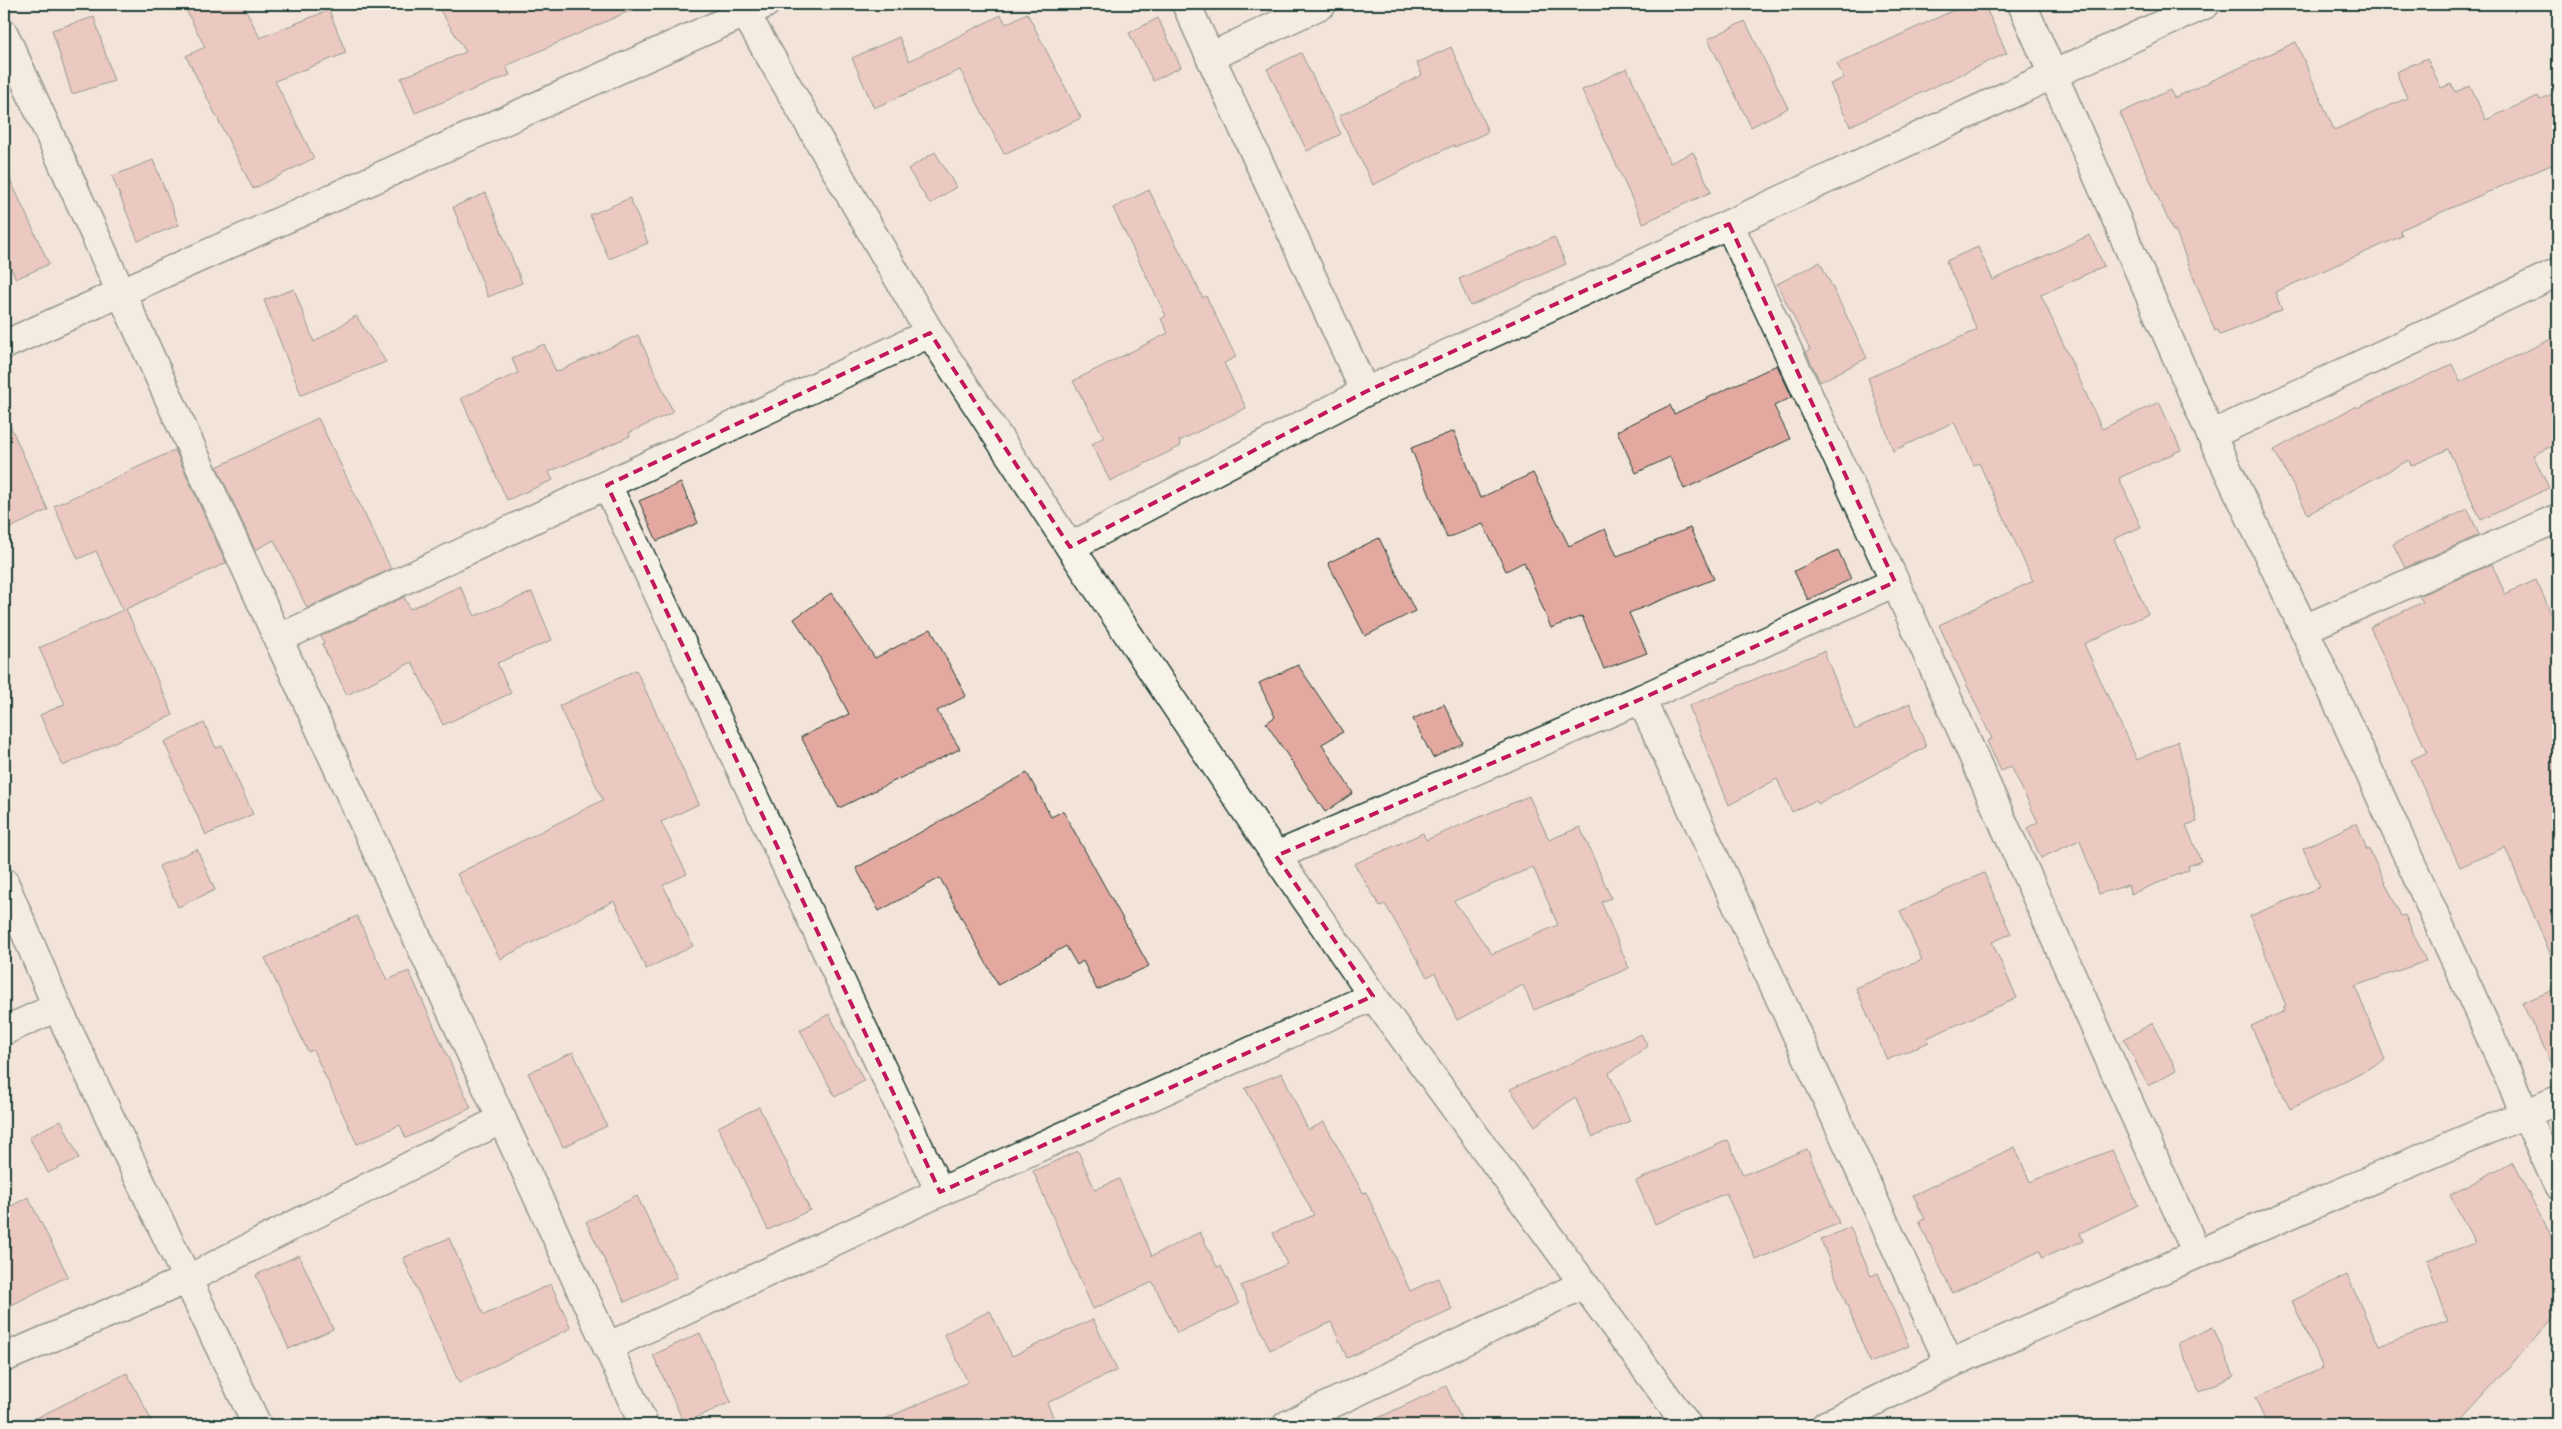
<svg xmlns="http://www.w3.org/2000/svg" width="2562" height="1429" viewBox="0 0 2562 1429" font-family="Itim,sans-serif">
	<style>
		.building { fill: #e3a9a0; stroke: #1f3d34; fill-rule: evenodd }
		.lines { fill: none; stroke-linecap: round; stroke-linejoin: round }
		.minor-casing { stroke: #1f3d34; stroke-width: 31 }
		.tertiary-casing { stroke: #1f3d34; stroke-width: 31 }
		.minor { stroke: #f7f3e8; stroke-width: 28 }
		.tertiary { stroke: #f7f3e8; stroke-width: 28 }
		.marked { fill: none; stroke: #c2185b; stroke-width: 4; stroke-dasharray: 10 6; stroke-linejoin: round }
	</style>
	<rect width="100%" height="100%" fill="#f3e4da"/>
	<filter id="ink" filterUnits="userSpaceOnUse"><feTurbulence type="fractalNoise" baseFrequency=".02" numOctaves="2"/><feDisplacementMap in="SourceGraphic" scale="10" xChannelSelector="R" yChannelSelector="G"/><feConvolveMatrix kernelMatrix="1 2 1 2 8 2 1 2 1" color-interpolation-filters="sRGB"/></filter>
	<g filter="url(#ink)">
		<g class="building">
			<polygon points="183,4 243,4 260,38 329,10 346,53 275,81 314,158 253,189 186,56 205,47"/>
			<polygon points="436,4 645,4 506,66 510,75 415,113 401,78 466,52"/>
			<polygon points="1967,4 1984,4 2007,53 1850,126 1830,84 1844,78 1837,64"/>
			<polygon points="1027,13 1081,118 1004,154 960,70 874,108 852,58 899,37 909,61 1001,15 1006,24"/>
			<polygon points="94,17 114,81 72,94 52,30"/>
			<polygon points="1158,18 1181,67 1153,81 1129,33"/>
			<polygon points="1745,21 1788,108 1751,127 1708,39"/>
			<polygon points="2296,42 2334,130 2407,98 2396,72 2427,58 2441,88 2451,84 2455,92 2470,86 2486,120 2538,96 2540,100 2558,91 2558,162 2400,230 2402,236 2275,292 2282,310 2220,335 2218,330 2215,331 2175,230 2173,231 2120,113 2170,90 2174,98"/>
			<polygon points="1451,47 1488,132 1455,147 1454,145 1373,185 1339,116 1422,75 1417,63"/>
			<polygon points="1301,53 1341,134 1307,151 1267,69"/>
			<polygon points="1627,68 1670,163 1693,152 1711,192 1643,223 1582,90"/>
			<polygon points="935,152 956,187 930,204 908,169"/>
			<polygon points="153,160 179,225 138,241 112,176"/>
			<polygon points="4,166 49,264 16,279 4,253"/>
			<polygon points="1149,190 1203,298 1206,296 1236,357 1224,363 1246,408 1179,441 1181,446 1110,481 1092,444 1104,437 1073,381 1168,333 1161,319 1166,316 1113,208"/>
			<polygon points="486,193 522,283 488,297 453,207"/>
			<polygon points="630,198 648,243 609,259 590,215"/>
			<polygon points="2090,235 2104,266 2041,295 2102,429 2159,402 2181,450 2119,478 2141,527 2114,539 2148,614 2084,644 2137,760 2178,741 2197,822 2186,825 2201,861 2188,866 2189,870 2131,894 2128,885 2099,894 2080,840 2041,858 2027,828 2038,822 2011,766 2001,771 1987,741 1992,739 1939,625 2033,581 1979,463 1974,465 1954,422 1893,451 1868,378 1977,330 1946,261 1978,247 1993,280"/>
			<polygon points="1554,237 1566,264 1470,306 1459,279"/>
			<polygon points="1820,262 1867,358 1820,382 1806,352 1810,350 1777,284"/>
			<polygon points="294,289 314,342 356,316 386,362 301,395 264,300"/>
			<polygon points="638,335 673,412 629,433 630,436 549,472 553,480 507,500 461,398 518,373 512,358 544,344 556,372"/>
			<polygon points="2558,336 2558,443 2533,455 2549,488 2481,520 2448,449 2411,466 2409,460 2308,514 2274,450 2356,406 2357,408 2452,364 2460,382"/>
			<polygon points="1777,365 1792,397 1774,406 1790,439 1684,489 1670,457 1636,473 1617,431 1670,405 1674,414"/>
			<polygon points="4,412 48,510 4,531"/>
			<polygon points="318,418 391,569 307,608 274,540 255,550 217,467"/>
			<polygon points="1454,431 1480,498 1533,473 1569,546 1605,529 1617,556 1690,528 1714,579 1629,613 1647,653 1604,669 1582,616 1551,628 1524,562 1506,571 1483,524 1447,538 1411,448"/>
			<polygon points="175,450 226,563 126,609 173,715 63,766 40,715 65,704 39,648 123,610 96,551 78,559 54,506"/>
			<polygon points="681,483 698,523 657,541 639,501"/>
			<polygon points="2468,509 2479,535 2405,568 2393,544"/>
			<polygon points="1379,538 1415,611 1365,636 1328,563"/>
			<polygon points="1838,550 1851,579 1808,600 1794,571"/>
			<polygon points="2492,564 2505,594 2536,580 2558,628 2558,972 2505,847 2460,867 2411,760 2427,752 2370,627 2423,602 2419,596"/>
			<polygon points="460,586 475,616 532,592 552,640 497,663 511,693 443,725 412,662 347,695 322,644 324,643 321,636 404,597 410,609"/>
			<polygon points="831,593 875,658 931,629 966,696 937,711 960,749 839,808 801,737 849,714 820,658 794,619"/>
			<polygon points="1824,651 1855,730 1910,703 1926,747 1818,804 1816,800 1792,812 1777,779 1729,805 1689,706"/>
			<polygon points="1298,665 1343,732 1322,744 1353,793 1325,812 1266,723 1275,717 1259,683"/>
			<polygon points="636,670 699,804 661,822 687,874 663,885 693,946 646,969 614,901 500,959 457,874 603,800 559,706"/>
			<polygon points="1444,704 1463,743 1433,758 1413,719"/>
			<polygon points="204,723 216,748 222,746 253,814 206,835 164,742"/>
			<polygon points="1027,773 1051,817 1063,811 1149,966 1097,990 1083,961 1077,965 1066,946 998,985 940,878 879,911 856,868"/>
			<path d="M1529,796L1549,840L1580,827L1611,898L1601,902L1629,968L1534,1010L1523,985L1457,1020L1435,973L1427,977L1385,904L1380,906L1354,864L1423,833L1426,840ZM1533,867L1558,925L1492,954L1454,901Z"/>
			<polygon points="2357,823 2367,850 2369,849 2401,916 2405,915 2426,961 2355,986 2385,1060 2290,1109 2251,1026 2285,1011 2283,1007 2286,1006 2250,916 2320,887 2303,848"/>
			<polygon points="197,849 215,890 178,907 159,866"/>
			<polygon points="1984,873 2011,934 1992,942 2017,998 1927,1038 1929,1042 1887,1060 1856,988 1922,960 1900,911"/>
			<polygon points="357,916 387,980 409,971 471,1108 406,1138 400,1125 357,1144 313,1050 308,1052 265,958"/>
			<polygon points="2558,988 2558,1076 2522,1003"/>
			<polygon points="829,1014 864,1081 835,1097 800,1030"/>
			<polygon points="2153,1023 2176,1070 2148,1086 2124,1039"/>
			<polygon points="1641,1034 1648,1046 1609,1073 1630,1121 1593,1137 1575,1097 1535,1126 1510,1089"/>
			<polygon points="573,1052 607,1126 563,1147 528,1073"/>
			<polygon points="1282,1073 1308,1130 1324,1122 1363,1193 1366,1192 1410,1291 1438,1278 1452,1310 1347,1358 1331,1322 1270,1350 1241,1286 1287,1264 1273,1233 1314,1215 1245,1088"/>
			<polygon points="759,1107 810,1210 768,1230 718,1127"/>
			<polygon points="61,1120 79,1158 48,1173 29,1137"/>
			<polygon points="1728,1140 1743,1175 1807,1149 1839,1223 1756,1260 1726,1193 1655,1224 1636,1181"/>
			<polygon points="2015,1147 2030,1182 2112,1150 2138,1205 2080,1233 2083,1241 2042,1258 2040,1251 1952,1293 1919,1221 1925,1219 1913,1195"/>
			<polygon points="1078,1151 1095,1190 1119,1179 1152,1256 1200,1232 1217,1267 1221,1266 1239,1304 1177,1333 1153,1282 1093,1309 1033,1171"/>
			<polygon points="2512,1162 2558,1249 2558,1313 2456,1425 2267,1425 2255,1398 2323,1368 2292,1301 2347,1275 2379,1346 2448,1321 2427,1260 2475,1243 2450,1195"/>
			<polygon points="637,1196 677,1277 625,1302 586,1222"/>
			<polygon points="28,1197 68,1276 4,1309 4,1210"/>
			<polygon points="1850,1227 1871,1276 1878,1273 1909,1346 1870,1363 1821,1240"/>
			<polygon points="449,1238 484,1315 551,1284 571,1328 459,1383 403,1258"/>
			<polygon points="299,1255 333,1329 289,1349 256,1275"/>
			<polygon points="990,1311 1012,1356 1093,1319 1117,1370 1047,1403 1057,1425 871,1425 968,1382 944,1334"/>
			<polygon points="2213,1327 2234,1376 2199,1391 2178,1343"/>
			<polygon points="700,1333 731,1402 684,1423 653,1355"/>
			<polygon points="127,1373 154,1425 22,1425"/>
			<polygon points="1446,1386 1464,1425 1363,1425"/>
		</g>
		<g class="lines">
			<g class="minor-casing">
				<g id="minor">
					<polyline points="1186,4 1365,392"/>
					<polyline points="2022,4 2211,435 2304,629 2558,1185"/>
					<polyline points="4,34 278,639 644,1425"/>
					<polyline points="1210,57 1322,4"/>
					<polyline points="1729,224 1895,582 2197,1254"/>
					<polyline points="4,345 765,4"/>
					<polyline points="2211,435 2558,272"/>
					<polyline points="607,485 940,1192"/>
					<polyline points="1070,547 1365,392 2206,4"/>
					<polyline points="2304,629 2558,518"/>
					<polyline points="278,639 930,333"/>
					<polyline points="1641,699 1950,1364"/>
					<polyline points="1276,856 1641,699 1895,582"/>
					<polyline points="4,882 57,1007 257,1425"/>
					<polyline points="4,1031 57,1007"/>
					<polyline points="607,1347 940,1192 1373,996"/>
					<polyline points="4,1358 188,1279 502,1119"/>
					<polyline points="1287,1425 1584,1284"/>
					<polyline points="1826,1425 1950,1364 2197,1254 2558,1100"/>
				</g>
			</g>
			<g class="tertiary-casing">
				<polyline id="tertiary" points="740,4 930,333 1070,547 1276,856 1373,996 1687,1425"/>
			</g>
			<use href="#minor" class="minor"/>
			<use href="#tertiary" class="tertiary"/>
		</g>
	</g>
	<path d="M0 0H2562V1429H0ZM1729,224L1895,582L1641,699L1276,856L1373,996L940,1192L607,485L930,333L1070,547L1365,392Z" fill="#f3e4da" fill-opacity=".55" fill-rule="evenodd"/>
	<path class="marked" d="M1729,224L1895,582L1641,699L1276,856L1373,996L940,1192L607,485L930,333L1070,547L1365,392Z"/>
	<rect width="2562" height="1429" fill="none" stroke="#f7f3e8" stroke-width="20"/>
	<rect x="10" y="10" width="2542" height="1409" fill="none" stroke="#1f3d34" stroke-width="2" filter="url(#ink)"/>
</svg>
